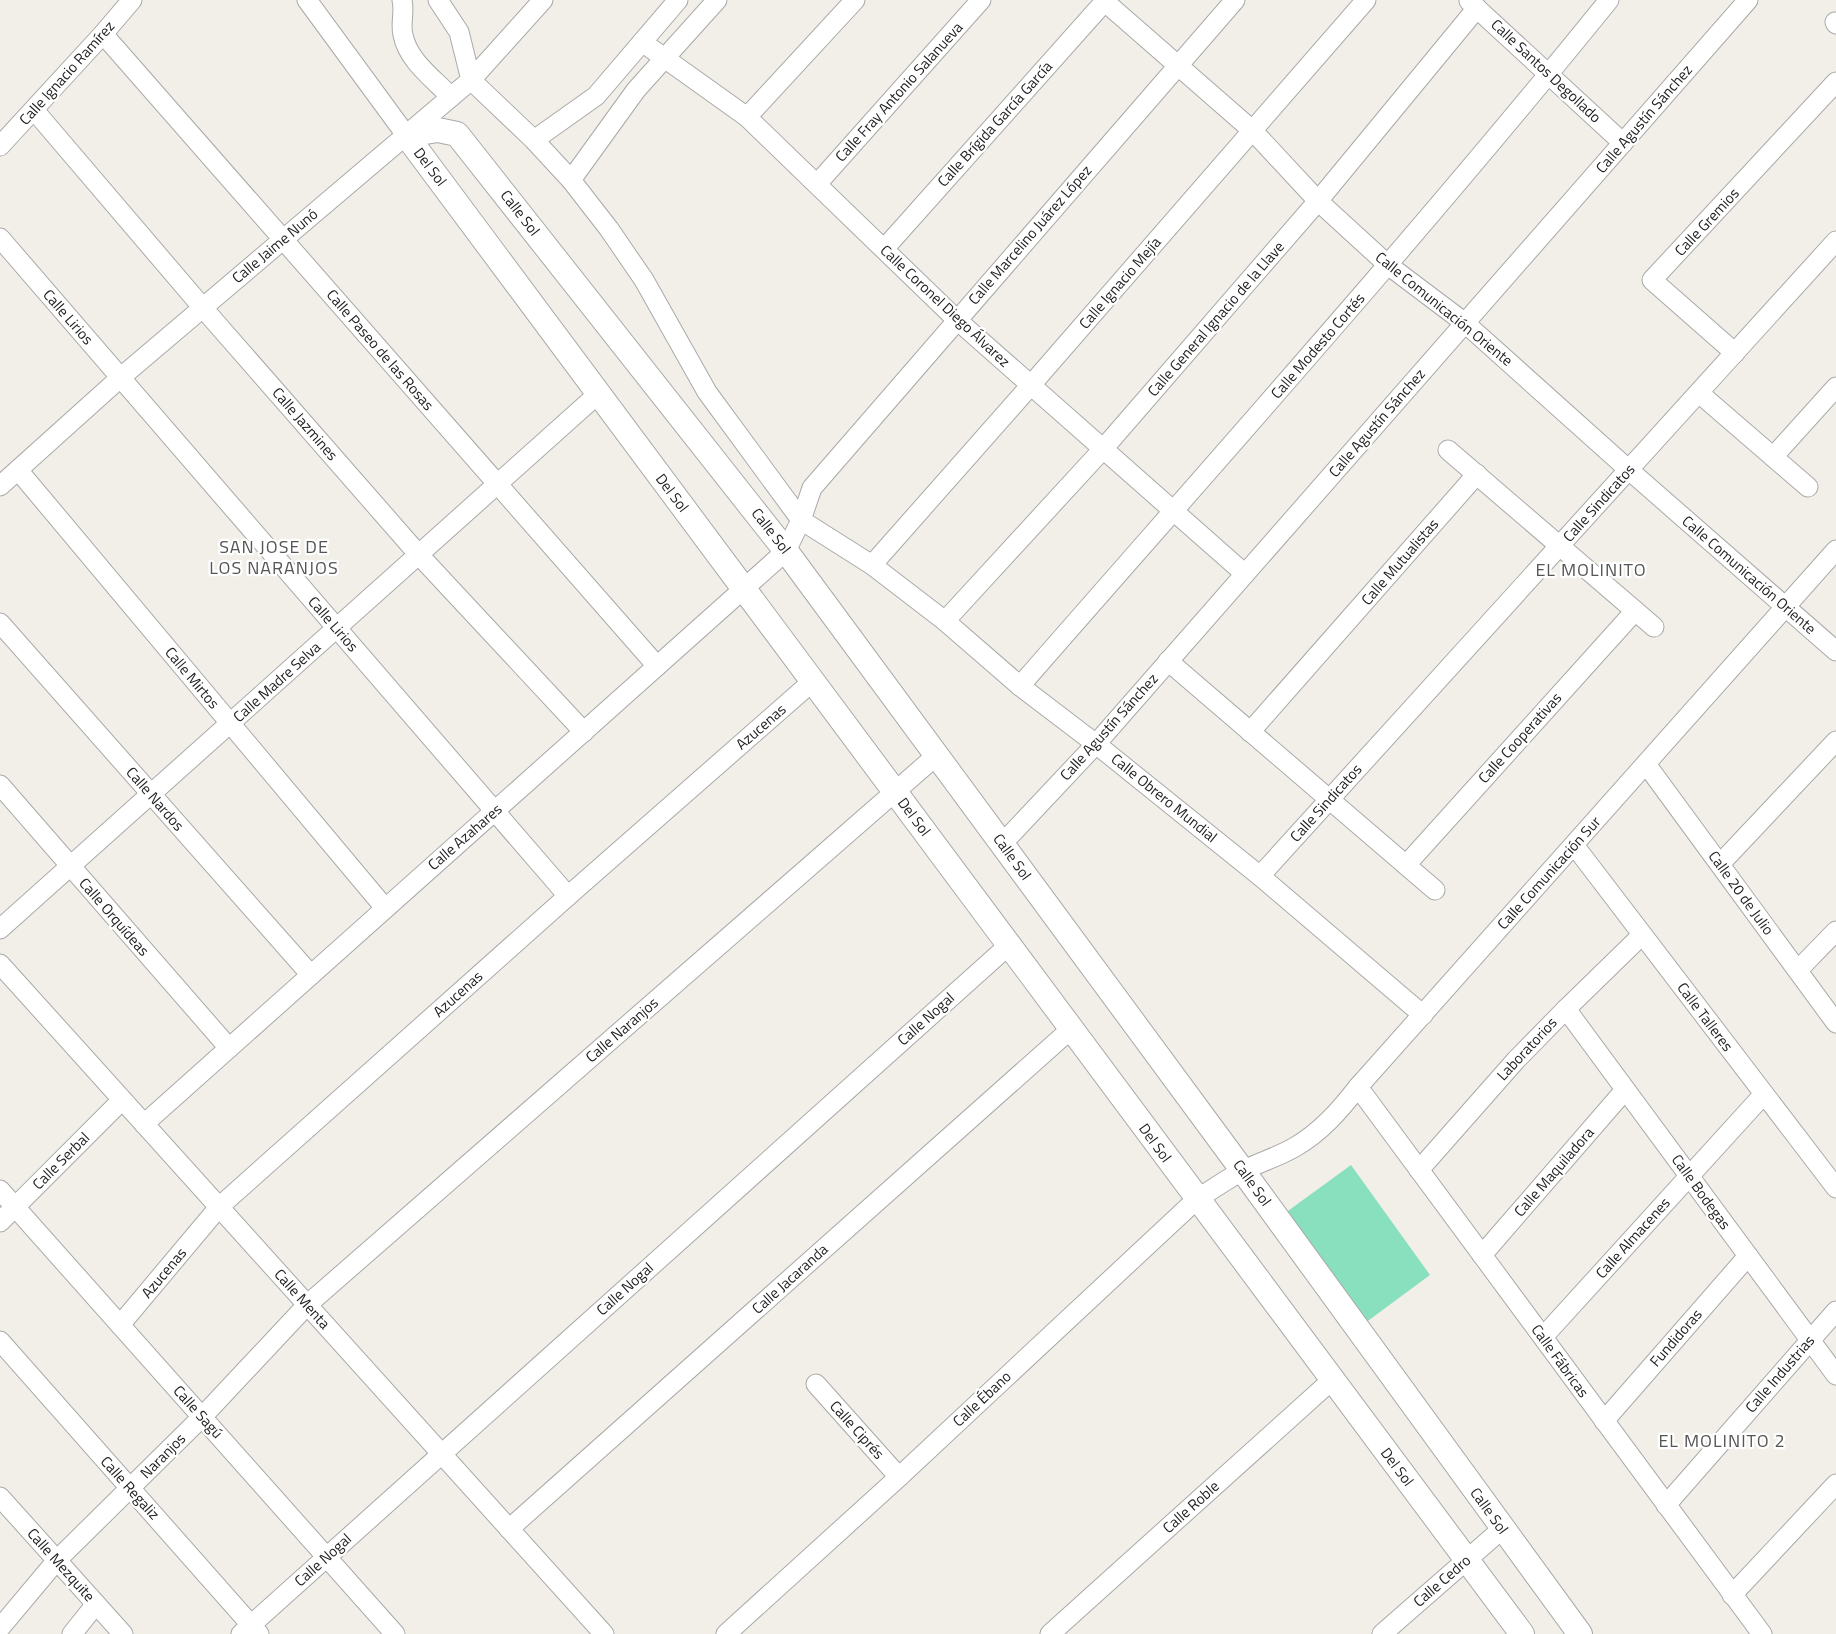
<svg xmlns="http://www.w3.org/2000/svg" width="1836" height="1634" viewBox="0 0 1836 1634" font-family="'Titillium Web',sans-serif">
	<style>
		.pitch { fill: #88e0be }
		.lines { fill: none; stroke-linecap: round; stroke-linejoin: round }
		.minor-casing { stroke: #a9a9a9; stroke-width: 21 }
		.tertiary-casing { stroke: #a9a9a9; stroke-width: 26 }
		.minor { stroke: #fff; stroke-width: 19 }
		.tertiary { stroke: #fff; stroke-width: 24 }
		.labels { text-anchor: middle; stroke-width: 4.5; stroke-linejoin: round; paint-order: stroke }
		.street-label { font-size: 15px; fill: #222; stroke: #fff }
		.quarter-label { font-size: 18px; letter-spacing: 1px; fill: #555; stroke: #fff }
	</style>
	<rect width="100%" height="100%" fill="#f2efe9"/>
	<polygon class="pitch" points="1351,1165 1430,1275 1361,1326 1281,1216"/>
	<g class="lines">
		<g class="minor-casing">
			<g id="minor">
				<polyline points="307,0 406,135"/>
				<path d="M402,0C405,12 400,24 403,35C408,61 434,79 451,97"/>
				<polyline points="438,0 459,32 471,80 534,140 571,180 609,229 644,280 707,392 801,520 872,565 945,621 1020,686 1096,744 1260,876 1423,1015"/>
				<polyline points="1103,0 1253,131 1318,201 1388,265 1465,323 1629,470 1836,651"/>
				<polyline points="1469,1 1623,143"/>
				<polyline points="1835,22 1836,24"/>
				<polyline points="103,34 657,666"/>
				<polyline points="642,42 747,117 957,320 1245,574"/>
				<polyline points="34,110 203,308 419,555 584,732"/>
				<polyline points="747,117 855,0"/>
				<polyline points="534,140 596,96 678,0"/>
				<polyline points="0,146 103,34 132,0"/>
				<polyline points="571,180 636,90 717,0"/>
				<polyline points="817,184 981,0"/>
				<polyline points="0,238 568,896"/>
				<polyline points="884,249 1106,0"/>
				<polyline points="1735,353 1652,280 1836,82"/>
				<polyline points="1699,393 1808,487"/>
				<polyline points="1448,450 1654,627"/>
				<polyline points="1773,457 1836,387"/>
				<polyline points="18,470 385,908"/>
				<polyline points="0,486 120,378 471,80 543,0"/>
				<polyline points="872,565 1031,385 1366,0"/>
				<polyline points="945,621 1103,449 1318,201 1477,8"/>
				<polyline points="0,623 311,975"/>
				<polyline points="1168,661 1435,890"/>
				<path d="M1020,686C1218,459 1419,235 1609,0"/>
				<polyline points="1250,732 1477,474"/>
				<polyline points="1646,764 1836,1023"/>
				<polyline points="0,785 229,1048"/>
				<polyline points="1002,844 1096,744 1748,0"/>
				<polyline points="1574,845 1836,1188"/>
				<polyline points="1720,864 1836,741"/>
				<polyline points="1406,865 1635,611"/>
				<polyline points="1260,876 1836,241"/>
				<polyline points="0,929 598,394"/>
				<polyline points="0,964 604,1634"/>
				<polyline points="1798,970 1836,931"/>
				<polyline points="1566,1009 1836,1375"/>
				<polyline points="1358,1087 1762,1634"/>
				<polyline points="144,1124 786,551 801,520 812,488 1235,0"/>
				<polyline points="1419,1170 1516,1060 1566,1009 1642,935"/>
				<polyline points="0,1190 395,1634"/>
				<polyline points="0,1222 122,1100"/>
				<polyline points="1482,1255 1625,1090"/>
				<polyline points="120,1325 219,1207 568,896 813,681"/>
				<polyline points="1543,1337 1764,1094"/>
				<polyline points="0,1341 259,1634"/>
				<polyline points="816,1384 899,1477"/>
				<polyline points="1604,1421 1748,1256"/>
				<polyline points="0,1497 123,1634"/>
				<polyline points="1666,1505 1836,1311"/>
				<polyline points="509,1529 1071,1029"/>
				<polyline points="1732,1595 1836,1484"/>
				<polyline points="0,1628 57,1560 202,1417 307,1305 937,755"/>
				<polyline points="72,1634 96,1604"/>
				<polyline points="241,1634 1009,945"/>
				<path d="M726,1634L899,1477L1197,1199C1212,1190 1227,1179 1242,1171C1260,1162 1278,1157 1295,1147C1321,1132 1340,1110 1358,1087L1836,550"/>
				<polyline points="1050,1634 1332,1380"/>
				<polyline points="1382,1634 1502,1529"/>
			</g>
		</g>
		<g class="tertiary-casing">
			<polyline id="tertiary" points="1522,1634 406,135 438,130 457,134 786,551 1243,1171 1580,1634"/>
		</g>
		<use href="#minor" class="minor"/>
		<use href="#tertiary" class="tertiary"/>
	</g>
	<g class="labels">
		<g class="street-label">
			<text transform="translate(1546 71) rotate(43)" y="5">Calle Santos Degollado</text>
			<text transform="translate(67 73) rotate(-48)" y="5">Calle Ignacio Ramírez</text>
			<text transform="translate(899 92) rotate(-48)" y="5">Calle Fray Antonio Salanueva</text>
			<text transform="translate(1644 119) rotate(-49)" y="5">Calle Agustín Sánchez</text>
			<text transform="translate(995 124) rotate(-48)" y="5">Calle Brígida García García</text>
			<text transform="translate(430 167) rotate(53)" y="5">Del Sol</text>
			<text transform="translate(520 213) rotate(52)" y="5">Calle Sol</text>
			<text transform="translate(1707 222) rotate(-47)" y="5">Calle Gremios</text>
			<text transform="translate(1030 235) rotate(-49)" y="5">Calle Marcelino Juárez López</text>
			<text transform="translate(275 246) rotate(-40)" y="5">Calle Jaime Nunó</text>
			<text transform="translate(1120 283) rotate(-49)" y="5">Calle Ignacio Mejía</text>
			<text transform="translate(945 306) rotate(43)" y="5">Calle Coronel Diego Álvarez</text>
			<text transform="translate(1444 309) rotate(39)" y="5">Calle Comunicación Oriente</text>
			<text transform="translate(68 317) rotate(49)" y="5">Calle Lirios</text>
			<text transform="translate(1216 319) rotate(-49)" y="5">Calle General Ignacio de la Llave</text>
			<text transform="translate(1318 346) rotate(-49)" y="5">Calle Modesto Cortés</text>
			<text transform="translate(380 350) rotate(49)" y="5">Calle Paseo de las Rosas</text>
			<text transform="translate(1377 423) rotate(-49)" y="5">Calle Agustín Sánchez</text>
			<text transform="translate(305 424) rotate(49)" y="5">Calle Jazmines</text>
			<text transform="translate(672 493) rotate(53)" y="5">Del Sol</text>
			<text transform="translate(1599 503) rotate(-48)" y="5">Calle Sindicatos</text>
			<text transform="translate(771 531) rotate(52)" y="5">Calle Sol</text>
			<text transform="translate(1400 562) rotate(-49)" y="5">Calle Mutualistas</text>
			<text transform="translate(1749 575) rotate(41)" y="5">Calle Comunicación Oriente</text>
			<text transform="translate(333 624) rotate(49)" y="5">Calle Lirios</text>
			<text transform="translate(192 678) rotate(50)" y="5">Calle Mirtos</text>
			<text transform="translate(277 682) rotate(-42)" y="5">Calle Madre Selva</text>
			<text transform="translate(761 727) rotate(-41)" y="5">Azucenas</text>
			<text transform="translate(1109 727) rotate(-48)" y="5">Calle Agustín Sánchez</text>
			<text transform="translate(1520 738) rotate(-48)" y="5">Calle Cooperativas</text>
			<text transform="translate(1164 798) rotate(39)" y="5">Calle Obrero Mundial</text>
			<text transform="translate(155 799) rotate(49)" y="5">Calle Nardos</text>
			<text transform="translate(1326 803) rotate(-48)" y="5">Calle Sindicatos</text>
			<text transform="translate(914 817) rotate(53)" y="5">Del Sol</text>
			<text transform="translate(465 837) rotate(-41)" y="5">Calle Azahares</text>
			<text transform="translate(1012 857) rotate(54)" y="5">Calle Sol</text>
			<text transform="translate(1549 873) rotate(-48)" y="5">Calle Comunicación Sur</text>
			<text transform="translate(1741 893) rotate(54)" y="5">Calle 20 de Julio</text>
			<text transform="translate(114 917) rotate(49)" y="5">Calle Orquídeas</text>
			<text transform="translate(458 994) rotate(-42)" y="5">Azucenas</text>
			<text transform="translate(1705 1017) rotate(53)" y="5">Calle Talleres</text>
			<text transform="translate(926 1019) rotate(-42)" y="5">Calle Nogal</text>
			<text transform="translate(622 1030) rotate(-41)" y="5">Calle Naranjos</text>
			<text transform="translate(1527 1049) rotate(-47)" y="5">Laboratorios</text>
			<text transform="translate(1155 1143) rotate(54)" y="5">Del Sol</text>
			<text transform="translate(61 1161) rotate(-45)" y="5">Calle Serbal</text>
			<text transform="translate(1554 1172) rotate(-49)" y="5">Calle Maquiladora</text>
			<text transform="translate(1252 1183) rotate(54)" y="5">Calle Sol</text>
			<text transform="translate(1701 1192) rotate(54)" y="5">Calle Bodegas</text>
			<text transform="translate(1633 1238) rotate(-48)" y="5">Calle Almacenes</text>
			<text transform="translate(164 1273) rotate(-50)" y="5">Azucenas</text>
			<text transform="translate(790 1279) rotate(-42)" y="5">Calle Jacaranda</text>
			<text transform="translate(625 1289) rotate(-42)" y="5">Calle Nogal</text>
			<text transform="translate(302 1299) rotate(48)" y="5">Calle Menta</text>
			<text transform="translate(1676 1338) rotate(-49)" y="5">Fundidoras</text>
			<text transform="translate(1560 1361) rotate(54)" y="5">Calle Fábricas</text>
			<text transform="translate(1780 1374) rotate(-49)" y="5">Calle Industrias</text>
			<text transform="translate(982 1399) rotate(-43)" y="5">Calle Ébano</text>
			<text transform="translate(198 1412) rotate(48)" y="5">Calle Sagú</text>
			<text transform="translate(857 1430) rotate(48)" y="5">Calle Ciprés</text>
			<text transform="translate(163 1456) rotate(-45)" y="5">Naranjos</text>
			<text transform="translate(1397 1467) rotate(53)" y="5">Del Sol</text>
			<text transform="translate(130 1488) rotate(48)" y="5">Calle Regaliz</text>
			<text transform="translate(1191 1507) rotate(-42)" y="5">Calle Roble</text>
			<text transform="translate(1489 1511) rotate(54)" y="5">Calle Sol</text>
			<text transform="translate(323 1560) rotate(-42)" y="5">Calle Nogal</text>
			<text transform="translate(61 1565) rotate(48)" y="5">Calle Mezquite</text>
			<text transform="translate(1442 1581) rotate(-41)" y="5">Calle Cedro</text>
		</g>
		<g class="quarter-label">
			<text x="274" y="553">SAN JOSE DE<tspan x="274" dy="21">LOS NARANJOS</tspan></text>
			<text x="1591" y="576">EL MOLINITO</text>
			<text x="1722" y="1447">EL MOLINITO 2</text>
		</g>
	</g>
</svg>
